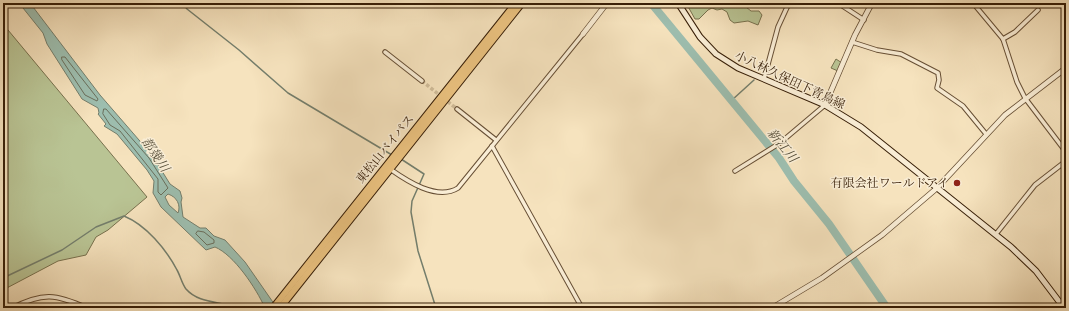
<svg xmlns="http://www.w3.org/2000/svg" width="1069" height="311" viewBox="0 0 1069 311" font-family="'Old Standard TT','Noto Serif JP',serif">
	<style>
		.green { fill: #b9c494; stroke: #78714e }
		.water { fill: #9dbeaf; stroke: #747e6c; fill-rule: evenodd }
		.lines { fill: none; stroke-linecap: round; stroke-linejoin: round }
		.shore { stroke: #6a6e5b; stroke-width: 1 }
		.stream { stroke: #747e6c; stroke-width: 1.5 }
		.river { stroke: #9dbeaf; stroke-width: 8 }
		.minor-tunnel { stroke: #d0bc99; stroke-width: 3.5; stroke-dasharray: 3.5 2; stroke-linecap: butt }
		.minor-casing { stroke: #674f35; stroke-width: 5.5 }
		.tertiary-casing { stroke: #674f35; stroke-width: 6 }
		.secondary-casing { stroke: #371e07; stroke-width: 7 }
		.trunk-casing { stroke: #371e07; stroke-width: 8 }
		.minor { stroke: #f9edd5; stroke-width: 3.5 }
		.tertiary { stroke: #f9edd5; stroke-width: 4.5 }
		.secondary { stroke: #f9edd5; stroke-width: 5 }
		.trunk { stroke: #ebc27f; stroke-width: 6 }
		.poi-dot { fill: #8f2418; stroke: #f9edd5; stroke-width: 1.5 }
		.labels { text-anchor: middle; stroke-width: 3; stroke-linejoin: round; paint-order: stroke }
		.street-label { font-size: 12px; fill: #371e07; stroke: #f9edd5 }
		.poi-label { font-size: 12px; fill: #371e07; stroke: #f9edd5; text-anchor: end }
		.water-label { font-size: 13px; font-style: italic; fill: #564e39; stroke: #f9edd5 }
	</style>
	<rect width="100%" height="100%" fill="#f6e3be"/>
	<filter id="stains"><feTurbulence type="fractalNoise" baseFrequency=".005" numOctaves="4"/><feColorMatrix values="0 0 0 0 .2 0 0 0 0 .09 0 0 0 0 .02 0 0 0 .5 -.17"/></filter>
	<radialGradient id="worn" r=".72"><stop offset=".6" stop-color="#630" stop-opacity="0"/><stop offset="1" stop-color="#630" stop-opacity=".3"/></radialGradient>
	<g class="green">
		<polygon points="686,3 741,3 751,11 759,11 762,15 758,25 748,21 734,23 730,20 727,12 722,9 717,10 712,8 708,10 699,19 695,19"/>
		<polygon points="3,24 147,197 108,230 96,237 86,255 58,261 3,290"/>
		<polygon points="836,59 842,63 838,71 831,68"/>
	</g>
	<path class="water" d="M19,3H30L100,95L152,155L170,184L180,191L182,198L181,202L183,217L200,228H206L214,236L225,240L245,262L277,308H265C256,288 234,255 215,247L206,250L161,207L153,193L154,181L147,170L117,134L104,126L106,124L98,114L99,113L98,108L82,99L47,44L43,33ZM168,194C177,197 181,205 178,213L169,205L165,197Z"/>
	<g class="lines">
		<g class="shore">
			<polygon points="62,57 65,57 98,99 97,101 85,95 62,60"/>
			<polygon points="104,109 106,109 149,158 168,188 161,195 158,192 158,179 120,131 110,125 103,114"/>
			<polygon points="198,231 204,232 214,240 214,243 207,245 196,234"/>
		</g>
		<g class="stream">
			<polyline points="183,3 187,9 239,50 288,93 392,155"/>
			<polyline points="732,100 754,80"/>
			<polyline points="401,159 424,174 412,201 411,212 418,251 436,308"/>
			<path d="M3,278L62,250L96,227L124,216C146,225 166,249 177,270C180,275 182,284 186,289C199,304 221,301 237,308"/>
		</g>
		<polyline class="river" points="651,3 779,158 794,181 829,224 887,308"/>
		<polyline class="minor-tunnel" points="422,81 457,109"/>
		<g class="minor-casing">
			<g id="minor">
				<polyline points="838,3 864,20"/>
				<polyline points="973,3 1003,39 1017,82 1025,98 1066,152"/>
				<polyline points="1003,39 1015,32 1038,10"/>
				<polyline points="852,42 877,50 901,54 938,73 939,80 937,88 963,106 986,134"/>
				<polyline points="385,52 422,81"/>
				<polyline points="764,79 778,27 789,3"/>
				<polyline points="457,109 496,140"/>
				<polyline points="492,146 582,308"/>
				<path d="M390,169C407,181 437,201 458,188L583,34"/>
				<polyline points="735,171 780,143 825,105"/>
				<polyline points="996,234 1035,185 1066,161"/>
				<path d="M12,308C43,292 56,294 87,308"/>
			</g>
		</g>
		<g class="tertiary-casing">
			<g id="tertiary">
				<polyline points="583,34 607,3"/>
				<polyline points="825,105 855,35 872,3"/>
				<polyline points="772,308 822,278 882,235 937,188 1005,115 1066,68"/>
			</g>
		</g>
		<g class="secondary-casing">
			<polyline id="secondary" points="678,3 700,37 716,54 738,68 825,105 861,127 1011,247 1036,271 1064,308"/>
		</g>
		<g class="trunk-casing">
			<g id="trunk">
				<polyline points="273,308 516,3"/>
				<polyline points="280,308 522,3"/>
			</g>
		</g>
		<use href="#minor" class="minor"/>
		<use href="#tertiary" class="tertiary"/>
		<use href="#secondary" class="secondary"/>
		<use href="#trunk" class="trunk"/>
	</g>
	<circle class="poi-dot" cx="957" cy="183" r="4"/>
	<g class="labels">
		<g class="street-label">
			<text transform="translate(790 80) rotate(25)" y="4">小八林久保田下青鳥線</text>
			<text transform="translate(385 149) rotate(-51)" y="4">東松山バイパス</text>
		</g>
		<g class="poi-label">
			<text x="949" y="187">有限会社ワールドアイ</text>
		</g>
		<g class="water-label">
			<text transform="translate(783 145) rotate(51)" y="5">新江川</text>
			<text transform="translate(156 154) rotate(56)" y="5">都幾川</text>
		</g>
	</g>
	<rect width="1069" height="311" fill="none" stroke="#f6e3be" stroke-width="16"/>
	<rect x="4" y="4" width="1061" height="303" fill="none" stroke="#371e07" stroke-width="2"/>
	<rect x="8" y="8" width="1053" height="295" fill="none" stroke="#371e07"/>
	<rect width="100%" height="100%" filter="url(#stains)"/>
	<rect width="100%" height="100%" fill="url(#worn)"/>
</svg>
